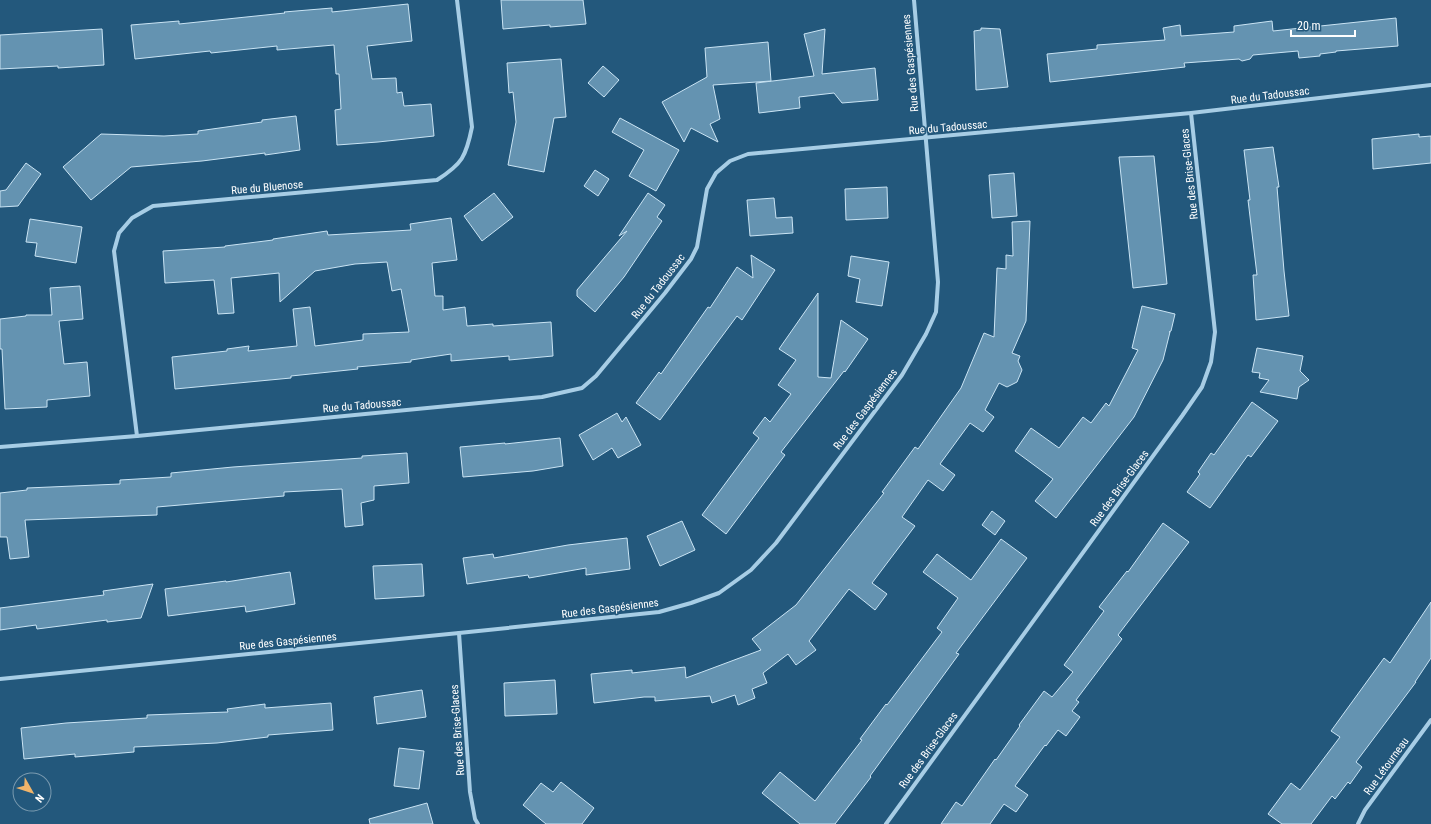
<svg xmlns="http://www.w3.org/2000/svg" width="1431" height="824" viewBox="0 0 1431 824" font-family="'Roboto Condensed',sans-serif">
	<style>
		.building { fill: #6493b1; stroke: #cae4f4 }
		.lines { fill: none; stroke-linecap: round; stroke-linejoin: round }
		.street { stroke: #a7cde5; stroke-width: 4 }
		.labels { text-anchor: middle; stroke-width: 3.5; stroke-linejoin: round; paint-order: stroke }
		.street-label { font-size: 11px; fill: #fff; stroke: #23587c }
	</style>
	<rect width="100%" height="100%" fill="#23587c"/>
	<g class="building">
		<polygon points="501,0 583,0 586,24 550,27 550,25 503,29"/>
		<polygon points="408,4 412,41 367,46 372,79 396,78 397,93 402,92 404,106 431,104 434,136 378,142 337,145 335,110 341,109 339,74 336,74 334,45 277,50 277,46 211,53 210,51 135,59 131,25 179,21 179,24 285,13 284,12 332,8 332,12"/>
		<polygon points="1396,18 1398,46 1336,51 1336,52 1320,54 1320,56 1299,58 1298,51 1253,55 1250,59 1242,61 1239,59 1184,63 1185,67 1050,82 1047,54 1097,49 1097,45 1165,40 1163,28 1180,25 1181,36 1234,32 1234,26 1272,21 1273,31"/>
		<polygon points="981,28 1000,29 1008,87 976,90 974,31 981,30"/>
		<polygon points="102,29 104,65 58,68 58,66 0,69 0,35"/>
		<polygon points="825,29 822,74 875,68 878,100 842,103 834,93 799,97 800,108 759,113 756,83 814,76 804,34"/>
		<polygon points="768,42 771,81 713,85 720,119 710,124 718,142 691,128 684,142 662,102 707,77 705,48"/>
		<polygon points="561,59 566,117 554,118 544,172 508,165 516,122 513,92 509,93 507,63"/>
		<polygon points="603,66 619,80 604,97 588,83"/>
		<polygon points="296,116 300,150 265,155 265,153 202,161 131,167 91,200 63,167 101,134 164,136 198,134 198,131 262,122 262,120"/>
		<polygon points="620,118 679,150 656,191 629,176 644,150 612,132"/>
		<polygon points="1419,134 1419,137 1431,136 1431,163 1373,169 1372,139"/>
		<polygon points="1273,147 1279,187 1277,187 1284,271 1289,316 1256,320 1253,275 1257,275 1248,200 1250,200 1244,150"/>
		<polygon points="1154,156 1167,284 1133,288 1119,157"/>
		<polygon points="26,163 41,174 18,206 0,207 0,191 6,190"/>
		<polygon points="595,170 609,179 598,196 584,186"/>
		<polygon points="1014,173 1017,216 992,218 989,175"/>
		<polygon points="887,187 888,218 846,220 845,189"/>
		<polygon points="494,193 513,217 482,241 464,216"/>
		<polygon points="648,193 665,205 657,217 662,221 624,277 595,312 577,296 577,290 627,231 619,236"/>
		<polygon points="774,198 776,218 792,217 793,233 750,236 747,200"/>
		<polygon points="451,218 457,260 432,263 435,296 443,296 443,310 465,307 467,326 493,324 493,326 551,322 553,356 509,360 509,356 451,361 451,354 411,360 411,362 357,367 358,369 291,376 291,378 175,389 172,357 227,351 227,349 249,346 248,351 297,346 293,309 310,307 315,346 363,340 363,334 409,332 401,289 392,291 387,262 355,264 315,271 280,302 279,273 231,278 234,313 218,314 214,280 165,283 163,251 225,247 225,246 273,240 273,239 327,231 328,235 411,230 410,224"/>
		<polygon points="30,219 82,227 76,263 35,256 37,243 26,242"/>
		<polygon points="1030,221 1026,321 1012,353 1020,356 1018,361 1022,370 1017,382 1007,387 999,383 985,410 994,417 983,432 970,423 940,464 955,475 943,491 928,480 902,517 915,526 872,583 887,594 875,610 849,589 809,641 816,650 796,665 788,654 763,673 767,683 752,689 755,698 738,705 735,695 712,703 710,696 655,701 655,697 644,697 594,703 591,674 632,670 632,673 685,667 686,678 761,650 752,639 796,605 884,493 882,492 915,447 918,449 961,388 984,333 994,337 997,268 1006,269 1006,255 1013,256 1012,222"/>
		<polygon points="751,255 775,270 742,320 737,316 660,420 636,403 659,372 661,374 708,307 710,308 737,267 753,278"/>
		<polygon points="851,256 889,262 882,306 856,302 860,279 848,276"/>
		<polygon points="80,286 83,319 59,321 64,364 87,362 90,396 47,400 47,407 5,409 2,349 0,349 0,319 26,316 26,315 52,315 50,288"/>
		<polygon points="818,293 818,377 831,378 841,320 868,339 845,372 844,371 781,452 785,455 726,534 702,515 759,438 753,433 765,417 770,422 791,394 778,385 796,360 779,349"/>
		<polygon points="1142,306 1175,314 1171,331 1169,332 1170,332 1163,360 1134,417 1056,518 1035,501 1053,479 1015,451 1031,428 1059,448 1083,417 1091,423 1106,403 1109,406 1138,350 1132,348"/>
		<polygon points="1257,348 1303,356 1300,371 1309,380 1299,387 1297,399 1260,392 1269,380 1259,378 1260,373 1252,372"/>
		<polygon points="1252,402 1278,421 1251,457 1248,455 1210,508 1187,492 1200,474 1198,472 1211,453 1214,455"/>
		<polygon points="617,413 622,422 626,417 641,445 618,458 612,448 593,460 579,435"/>
		<polygon points="560,438 563,466 533,471 463,477 460,447 505,443 505,444"/>
		<polygon points="407,453 409,483 374,486 374,500 361,503 363,525 345,527 342,489 284,492 284,496 157,507 157,515 25,520 29,557 10,559 7,537 0,537 0,493 27,490 27,488 120,484 120,480 171,477 171,473 233,467 362,458 362,456"/>
		<polygon points="992,511 1005,521 995,535 982,525"/>
		<polygon points="682,521 695,550 660,566 647,536"/>
		<polygon points="1163,523 1189,542 1118,635 1122,639 1076,700 1079,702 1072,711 1080,717 1066,736 1058,730 1046,746 1045,745 1015,786 1028,795 1016,812 1004,804 990,824 941,824 956,802 962,806 995,759 996,760 1020,726 1019,725 1044,691 1052,697 1073,672 1064,665 1104,611 1099,607 1127,571 1128,572"/>
		<polygon points="627,538 630,569 586,575 586,568 529,578 528,575 467,584 463,558 493,554 494,558 568,545"/>
		<polygon points="1001,539 1027,558 956,653 959,654 870,776 871,777 835,824 800,824 762,793 780,772 815,801 862,740 860,739 886,704 887,705 942,632 937,628 958,598 923,572 937,554 971,580"/>
		<polygon points="422,564 424,596 375,599 373,566"/>
		<polygon points="290,572 295,604 246,612 245,606 168,616 165,589 226,581 226,582"/>
		<polygon points="153,584 141,618 107,622 107,620 37,629 36,625 0,630 0,608 104,595 103,591"/>
		<polygon points="1431,602 1431,658 1415,682 1416,682 1356,762 1362,767 1350,784 1348,782 1335,799 1332,796 1311,824 1282,824 1268,814 1291,783 1300,790 1340,737 1331,731 1384,658 1390,663"/>
		<polygon points="555,680 557,714 505,716 504,683"/>
		<polygon points="422,690 426,717 377,724 374,697"/>
		<polygon points="331,703 333,730 268,735 268,737 217,743 134,747 134,752 75,757 75,754 24,759 21,728 66,723 147,718 147,715 228,712 227,709 265,704 265,708"/>
		<polygon points="399,748 424,751 419,789 394,786"/>
		<polygon points="561,782 594,808 582,824 546,824 523,805 541,783 553,792"/>
		<polygon points="427,803 433,824 370,824 369,819"/>
	</g>
	<g class="lines">
		<g class="street">
			<path d="M137,436L114,251L119,233L132,218L153,206L437,180C462,164 466,157 472,127L457,0"/>
			<polyline points="0,447 137,436 542,397 582,388 596,376 665,293 691,259 697,247 707,189 716,173 730,161 748,154 1191,113 1431,85"/>
			<polyline points="459,633 470,792 475,819 478,824"/>
			<polyline points="0,679 459,633 659,612 691,603 719,593 751,570 776,543 902,375 926,334 936,312 938,282 914,0"/>
			<polyline points="886,824 1182,416 1202,387 1211,362 1215,332 1191,113"/>
			<polyline points="1358,824 1365,810 1431,720"/>
		</g>
	</g>
	<g class="labels">
		<g class="street-label">
			<text transform="translate(910 63) rotate(-95)" y="4">Rue des Gaspésiennes</text>
			<text transform="translate(1270 95) rotate(-7)" y="4">Rue du Tadoussac</text>
			<text transform="translate(948 127) rotate(-5)" y="4">Rue du Tadoussac</text>
			<text transform="translate(1189 174) rotate(-96)" y="4">Rue des Brise-Glaces</text>
			<text transform="translate(267 187) rotate(-5)" y="4">Rue du Bluenose</text>
			<text transform="translate(658 286) rotate(-52)" y="4">Rue du Tadoussac</text>
			<text transform="translate(362 405) rotate(-5)" y="4">Rue du Tadoussac</text>
			<text transform="translate(865 409) rotate(-53)" y="4">Rue des Gaspésiennes</text>
			<text transform="translate(1119 488) rotate(-54)" y="4">Rue des Brise-Glaces</text>
			<text transform="translate(610 608) rotate(-7)" y="4">Rue des Gaspésiennes</text>
			<text transform="translate(288 641) rotate(-6)" y="4">Rue des Gaspésiennes</text>
			<text transform="translate(457 730) rotate(-94)" y="4">Rue des Brise-Glaces</text>
			<text transform="translate(928 750) rotate(-54)" y="4">Rue des Brise-Glaces</text>
			<text transform="translate(1386 766) rotate(-54)" y="4">Rue Létourneau</text>
		</g>
	</g>
	<g transform="translate(32 792) rotate(129)"><circle r="19" fill="#23587c" stroke="#7b9bb0"/>
	<path d="M0-3L7 15L0 10L-7 15Z" fill="#f0b46a"/>
	<text y="-6" font-size="11" font-weight="bold" text-anchor="middle" fill="#ffffff">N</text>
	</g>
	<path d="M1291 30v6h64v-6" fill="none" stroke="#ffffff" stroke-width="2"/>
	<text x="1297" y="30" font-size="12" fill="#ffffff" stroke="#23587c" stroke-width="3" paint-order="stroke">20 m</text>
</svg>
